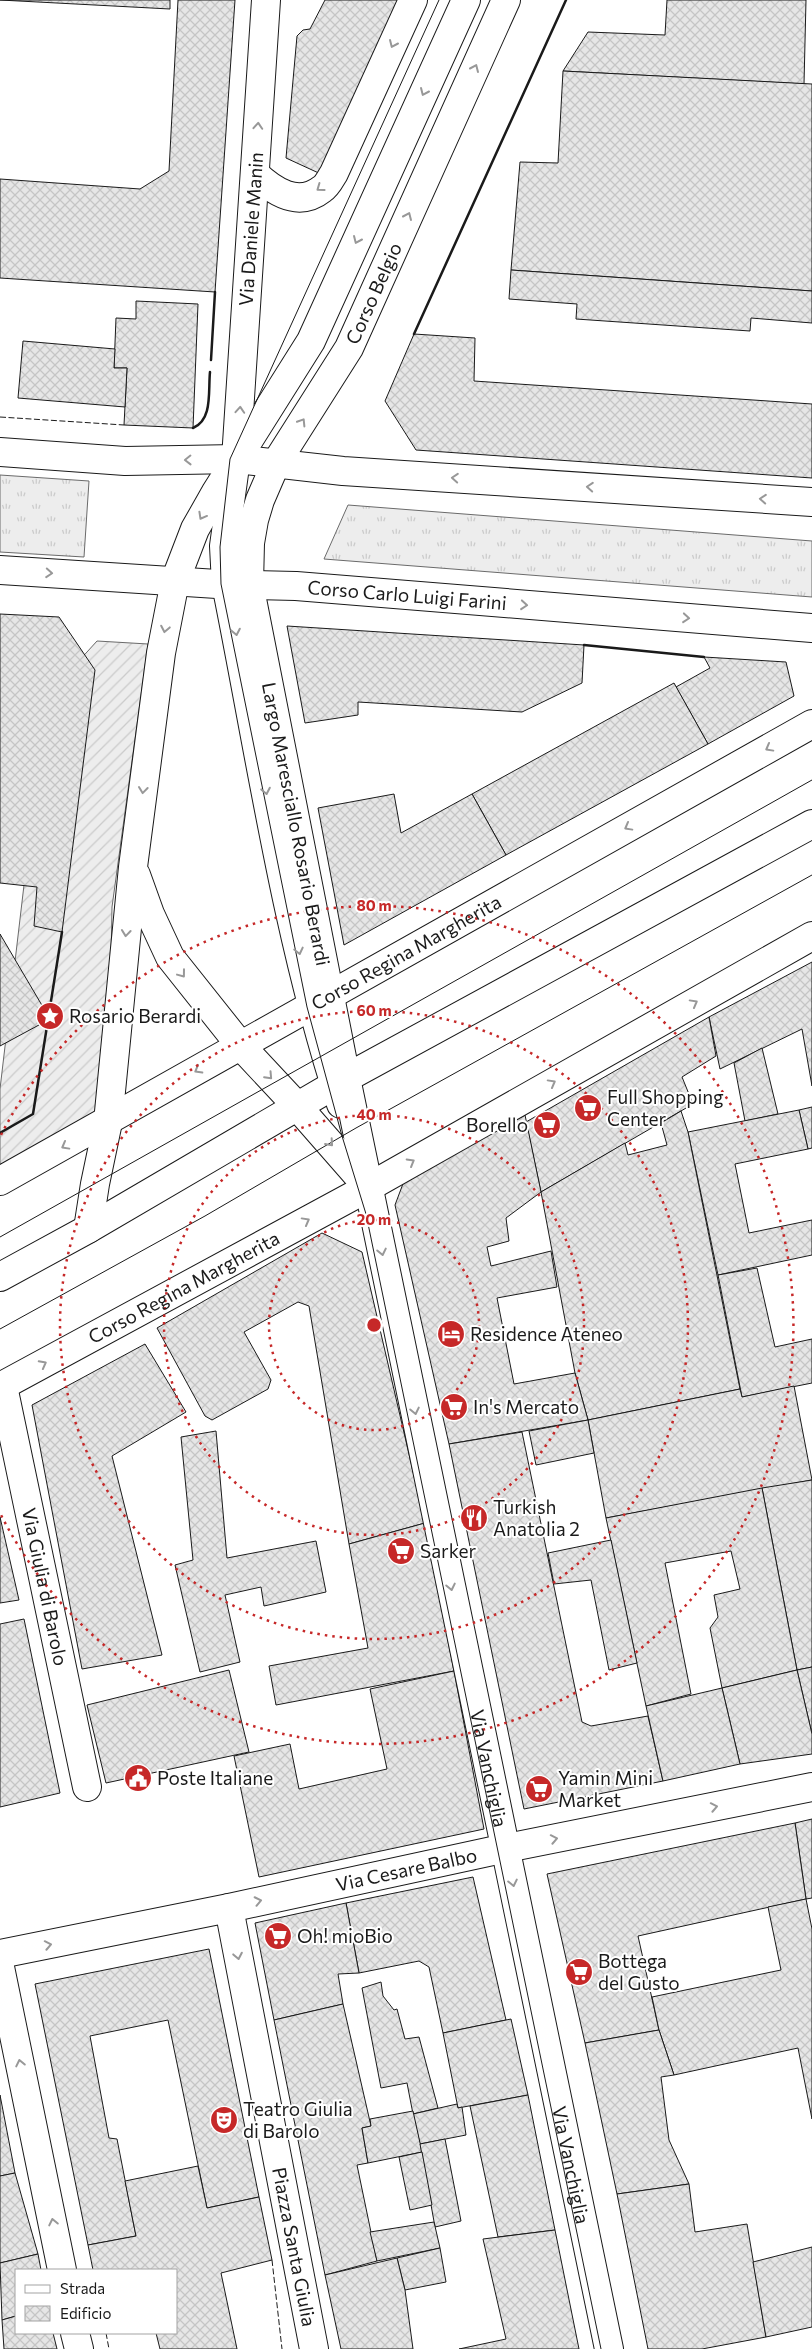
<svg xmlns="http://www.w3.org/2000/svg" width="812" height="2349" viewBox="0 0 812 2349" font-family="Commissioner,sans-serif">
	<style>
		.grass { fill: url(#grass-tufts); stroke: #6a6a6a }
		.garden { fill: url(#garden-furrows); stroke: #6a6a6a }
		.building { fill: url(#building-cross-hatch); stroke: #1a1a1a }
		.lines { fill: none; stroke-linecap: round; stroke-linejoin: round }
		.minor-casing { stroke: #1a1a1a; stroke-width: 30 }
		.major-casing { stroke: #1a1a1a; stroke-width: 30 }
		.minor { stroke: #fff; stroke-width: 28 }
		.major { stroke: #fff; stroke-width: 28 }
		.tram { stroke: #1a1a1a; stroke-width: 1 }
		.fence { stroke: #1a1a1a; stroke-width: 1; stroke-dasharray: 6 2.5; stroke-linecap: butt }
		.wall { stroke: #1a1a1a; stroke-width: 2.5 }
		.oneway { stroke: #989898 }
		.ring { fill: none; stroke: #c62828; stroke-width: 2.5; stroke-dasharray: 2.5 5 }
		.labels { text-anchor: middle; stroke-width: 4; stroke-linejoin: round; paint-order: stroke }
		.street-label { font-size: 19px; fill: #1a1a1a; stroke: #fff }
		.poi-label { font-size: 19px; fill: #1a1a1a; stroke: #fff; text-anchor: start }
		.centre { fill: #c62828; stroke: #fff; stroke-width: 2.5 }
		.ring-label { font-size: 15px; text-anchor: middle; font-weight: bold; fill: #c62828; stroke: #fff; stroke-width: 4; stroke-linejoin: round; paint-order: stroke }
	</style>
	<defs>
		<pattern id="grass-tufts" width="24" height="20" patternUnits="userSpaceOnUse" patternTransform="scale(1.25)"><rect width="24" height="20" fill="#ededed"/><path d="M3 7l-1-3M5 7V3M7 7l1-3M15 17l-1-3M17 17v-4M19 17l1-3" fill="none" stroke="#cbcbcb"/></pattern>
		<pattern id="garden-furrows" width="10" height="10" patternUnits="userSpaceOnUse" patternTransform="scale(1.25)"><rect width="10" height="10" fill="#ededed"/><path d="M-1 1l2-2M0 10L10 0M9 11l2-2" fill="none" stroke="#cbcbcb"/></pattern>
		<pattern id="building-cross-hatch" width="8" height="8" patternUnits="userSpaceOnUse" patternTransform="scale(1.25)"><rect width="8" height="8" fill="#e6e6e6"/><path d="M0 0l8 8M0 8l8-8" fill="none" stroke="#c5c5c5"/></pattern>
	</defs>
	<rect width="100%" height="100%" fill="#fff"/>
	<g class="grass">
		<polygon points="0,475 89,481 84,557 0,552"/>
		<polygon points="348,505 812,541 812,597 324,559"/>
	</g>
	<polygon class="garden" points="97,641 148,644 112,907 108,1122 0,1181 0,1089 24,885 67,674"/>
	<g class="building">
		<polygon points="0,0 170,0 170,9"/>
		<polygon points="178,0 235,0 215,292 0,278 0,179 140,189 169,171"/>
		<polygon points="325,0 403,0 323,175 286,158 297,36 303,30 310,29"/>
		<polygon points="667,0 806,0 804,84 563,71 588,32 665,35"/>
		<polygon points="563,71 812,84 812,291 511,270 520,162 558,163"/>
		<polygon points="511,270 812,291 812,323 751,318 750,331 576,319 577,304 509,299"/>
		<polygon points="136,301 198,304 193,428 124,425 127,368 114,368 116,318 136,319"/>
		<polygon points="414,334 475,338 474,381 812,404 812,478 416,450 385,401"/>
		<polygon points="23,341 115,349 114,368 127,368 125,407 18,398"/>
		<polygon points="0,614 59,617 95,670 62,932 34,926 37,887 0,883"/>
		<polygon points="287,626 584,645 582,683 522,712 358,702 358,715 305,723"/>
		<polygon points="704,657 786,662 794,696 708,744 676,687 710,668"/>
		<polygon points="674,683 708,744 506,855 472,794"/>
		<polygon points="394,794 401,833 472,794 506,855 344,945 318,808"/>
		<polygon points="0,934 50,1019 0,1046"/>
		<polygon points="812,962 812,1086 802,1029 720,1069 709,1017"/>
		<polygon points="709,1017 716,1056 682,1077 693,1104 541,1192 526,1122"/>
		<polygon points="762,1048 778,1114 745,1121 734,1063"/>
		<polygon points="812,1107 812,1148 808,1149 799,1110"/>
		<polygon points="799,1110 808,1149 735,1164 749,1233 812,1220 812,1255 718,1275 688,1132"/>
		<polygon points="681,1111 688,1132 740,1389 588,1420 575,1373 541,1192 625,1143 628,1155 667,1145 661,1123"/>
		<polygon points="525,1115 541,1192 506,1218 509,1241 487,1247 491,1266 551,1251 557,1287 497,1298 514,1384 575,1373 588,1420 449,1444 395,1205 404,1181"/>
		<polygon points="322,1233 362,1252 425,1523 349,1544 309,1306 298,1302 244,1332 271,1380 268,1389 212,1420 205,1416 157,1328"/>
		<polygon points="757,1268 775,1347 812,1339 812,1383 742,1397 718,1275"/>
		<polygon points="145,1344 186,1412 112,1456 162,1655 82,1669 32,1405"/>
		<polygon points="794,1386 812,1480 606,1518 588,1420 740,1389 742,1397"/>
		<polygon points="588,1420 594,1453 536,1465 529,1431"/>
		<polygon points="216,1431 227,1558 316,1541 326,1592 264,1606 261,1587 225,1595 240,1662 200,1672 175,1565 193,1560 181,1437"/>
		<polygon points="522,1432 582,1722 591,1726 648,1716 663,1781 524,1809 449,1444"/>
		<polygon points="812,1480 812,1667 797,1670 762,1488"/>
		<polygon points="762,1488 797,1670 722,1688 710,1628 718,1617 714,1595 740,1589 731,1551 665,1563 691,1694 646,1706 606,1518"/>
		<polygon points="0,1517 19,1600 0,1603"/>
		<polygon points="425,1523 454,1671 276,1705 269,1666 368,1648 349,1544"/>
		<polygon points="611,1540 637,1663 609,1670 591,1580 554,1584 548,1553"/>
		<polygon points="24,1619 60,1793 0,1807 0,1624"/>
		<polygon points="812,1667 812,1734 797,1670"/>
		<polygon points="229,1670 249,1752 106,1783 87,1705"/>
		<polygon points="797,1670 812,1734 812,1754 740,1764 722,1688"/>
		<polygon points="454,1671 484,1829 259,1877 234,1756 290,1744 299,1789 387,1769 370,1689"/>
		<polygon points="722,1688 740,1764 663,1781 646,1706"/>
		<polygon points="812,1819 812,1898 806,1899 795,1823"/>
		<polygon points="795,1823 806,1899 638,1936 659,2030 585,2043 547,1874"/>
		<polygon points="473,1877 506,2020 443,2033 429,1967 419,1961 359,1973 346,1903"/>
		<polygon points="806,1899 812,1929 812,2119 798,2048 674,2075 659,2030 652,1997 781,1970 768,1907"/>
		<polygon points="346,1903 359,1973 338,1974 343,2004 274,2020 255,1923"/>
		<polygon points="209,1949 259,2197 207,2208 168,2020 90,2036 109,2138 117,2139 136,2236 88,2245 35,1984"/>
		<polygon points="381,1982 383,1996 394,2010 397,2009 405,2039 419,2037 438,2108 413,2114 407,2083 381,2088 362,1988"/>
		<polygon points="343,2004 371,2126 362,2128 368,2163 357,2165 377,2261 325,2275 274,2020"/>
		<polygon points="511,2019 528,2095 458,2108 443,2033"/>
		<polygon points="659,2030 674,2075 661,2077 669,2140 689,2184 617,2194 585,2043"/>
		<polygon points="0,2095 15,2173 0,2176"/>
		<polygon points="528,2095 555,2230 498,2237 470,2106"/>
		<polygon points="457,2104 458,2108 462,2107 466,2135 420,2144 413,2114"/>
		<polygon points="413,2111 422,2152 368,2163 362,2128 371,2126 370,2119"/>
		<polygon points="445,2139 461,2221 435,2227 420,2144"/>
		<polygon points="422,2152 432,2205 410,2210 399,2157"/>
		<polygon points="198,2166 207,2208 259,2197 272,2260 221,2273 237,2349 160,2349 156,2333 176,2333 176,2270 93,2270 88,2245 136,2236 125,2181"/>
		<polygon points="15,2173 38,2254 0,2263 0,2176"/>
		<polygon points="689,2184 695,2232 747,2224 766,2337 702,2349 648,2349 617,2194"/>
		<polygon points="434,2222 440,2248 377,2261 370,2232"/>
		<polygon points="555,2230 579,2349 459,2349 506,2339 483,2239"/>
		<polygon points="812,2247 812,2327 766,2337 753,2262"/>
		<polygon points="440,2248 446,2282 405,2290 397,2258"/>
		<polygon points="38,2254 41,2270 16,2270 16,2316 2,2320 0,2263"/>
		<polygon points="397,2258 405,2290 413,2349 341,2349 325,2275"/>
		<polygon points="16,2316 16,2333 53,2333 57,2349 4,2349 2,2320"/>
	</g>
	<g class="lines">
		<g class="minor-casing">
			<g id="minor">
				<path d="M266,0L236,459L224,546L226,584C261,758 286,935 341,1104"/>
				<path d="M255,174C273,191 298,208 322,189C327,186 331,178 334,173L413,0"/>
				<polyline points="0,452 125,461 236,459 343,471 812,502"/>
				<path id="s1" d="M0,570L217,584L296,586L812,628"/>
				<path id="s2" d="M346,1078L609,2349"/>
				<polyline points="297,1106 367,1186"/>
				<path id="s3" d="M0,1181L812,724"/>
				<path id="s4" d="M3,1386L87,1787"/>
				<path id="s5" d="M0,1387L360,1192L812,936"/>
				<path id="s6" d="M229,1908L314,2349"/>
				<path id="s7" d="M0,1954L229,1908L497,1850L812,1787"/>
				<polyline points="0,1967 62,2270"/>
				<polyline points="75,2333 79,2349"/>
			</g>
		</g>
		<g class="major-casing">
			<g id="major">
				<polyline points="136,875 150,914 170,957 240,1045 297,1106"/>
				<path id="s8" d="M346,1078L249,584L250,543L254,520L260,500L276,463L349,348L506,0"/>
				<polyline points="88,1229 95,1184 108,1122 133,867 161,653 175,581 195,529 216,492 311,341 466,0"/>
				<polyline points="0,1277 88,1229 346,1078 812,824"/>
			</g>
		</g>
		<use href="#minor" class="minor"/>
		<use href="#major" class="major"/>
		<g class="tram">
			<polyline points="439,0 230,459 220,547 221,584 307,1007 342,1136 366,1214 601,2349"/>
			<polyline points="0,1237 812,780"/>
			<polyline points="0,1329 205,1216 356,1128 812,875"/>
		</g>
		<g class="fence">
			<polyline points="0,417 124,425"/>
			<polyline points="272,2260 282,2349"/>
			<polyline points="106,2333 109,2349"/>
		</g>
		<g class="wall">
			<polyline points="414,334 566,0"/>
			<polyline points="211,360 215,292"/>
			<path d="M193,428C213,420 208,391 210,372"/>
			<polyline points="584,645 704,657"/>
			<polyline points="0,1133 33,1114 62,932"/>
		</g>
	</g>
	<defs><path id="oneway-chevron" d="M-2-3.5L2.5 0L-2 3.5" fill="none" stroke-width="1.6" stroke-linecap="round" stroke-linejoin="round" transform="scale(1.25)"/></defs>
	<g class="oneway">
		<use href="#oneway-chevron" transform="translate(393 44) rotate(114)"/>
		<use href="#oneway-chevron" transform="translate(475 68) rotate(-66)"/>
		<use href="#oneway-chevron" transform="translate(424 92) rotate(114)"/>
		<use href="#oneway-chevron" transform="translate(258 126) rotate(-86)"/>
		<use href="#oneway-chevron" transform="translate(320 188) rotate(144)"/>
		<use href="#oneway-chevron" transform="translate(408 216) rotate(-66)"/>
		<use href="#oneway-chevron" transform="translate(357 240) rotate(114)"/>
		<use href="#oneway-chevron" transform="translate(240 410) rotate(-86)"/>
		<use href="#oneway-chevron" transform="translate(302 422) rotate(-58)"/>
		<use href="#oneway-chevron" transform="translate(188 460) rotate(179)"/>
		<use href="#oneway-chevron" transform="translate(455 478) rotate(-176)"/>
		<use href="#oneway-chevron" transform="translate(590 487) rotate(-176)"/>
		<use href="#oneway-chevron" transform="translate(763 499) rotate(-176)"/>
		<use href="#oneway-chevron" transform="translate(202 516) rotate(119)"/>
		<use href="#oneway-chevron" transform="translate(49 573) rotate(4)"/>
		<use href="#oneway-chevron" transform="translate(524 605) rotate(5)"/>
		<use href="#oneway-chevron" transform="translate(686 618) rotate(5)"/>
		<use href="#oneway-chevron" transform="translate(165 629) rotate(101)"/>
		<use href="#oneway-chevron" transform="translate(236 632) rotate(79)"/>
		<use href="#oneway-chevron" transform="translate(769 748) rotate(151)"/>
		<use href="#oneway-chevron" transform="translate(143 790) rotate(97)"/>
		<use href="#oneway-chevron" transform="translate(266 791) rotate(79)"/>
		<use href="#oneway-chevron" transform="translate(628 827) rotate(151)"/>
		<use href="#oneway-chevron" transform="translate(126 933) rotate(96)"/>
		<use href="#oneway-chevron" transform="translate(299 951) rotate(77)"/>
		<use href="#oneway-chevron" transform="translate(182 974) rotate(53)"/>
		<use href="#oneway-chevron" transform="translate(694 1003) rotate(-29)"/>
		<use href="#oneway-chevron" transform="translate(198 1070) rotate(150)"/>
		<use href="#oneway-chevron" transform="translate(269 1076) rotate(47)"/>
		<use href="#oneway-chevron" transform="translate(552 1083) rotate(-29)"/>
		<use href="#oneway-chevron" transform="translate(330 1143) rotate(49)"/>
		<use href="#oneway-chevron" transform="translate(65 1146) rotate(151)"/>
		<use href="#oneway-chevron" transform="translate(411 1162) rotate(-30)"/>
		<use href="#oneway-chevron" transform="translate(306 1221) rotate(-29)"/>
		<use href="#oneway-chevron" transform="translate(382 1252) rotate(78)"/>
		<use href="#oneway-chevron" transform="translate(43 1364) rotate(-28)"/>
		<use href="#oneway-chevron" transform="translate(415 1411) rotate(78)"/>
		<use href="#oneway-chevron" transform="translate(451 1587) rotate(78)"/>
		<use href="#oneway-chevron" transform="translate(714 1807) rotate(-11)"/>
		<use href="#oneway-chevron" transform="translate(554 1839) rotate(-11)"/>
		<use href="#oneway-chevron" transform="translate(513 1883) rotate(78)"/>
		<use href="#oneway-chevron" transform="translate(258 1901) rotate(-12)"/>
		<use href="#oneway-chevron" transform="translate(48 1945) rotate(-11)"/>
		<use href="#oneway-chevron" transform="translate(238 1956) rotate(79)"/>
		<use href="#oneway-chevron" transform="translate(20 2063) rotate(-102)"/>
		<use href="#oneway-chevron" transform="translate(53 2222) rotate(-102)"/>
	</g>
	<g class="ring">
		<circle cx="374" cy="1325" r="105"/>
		<circle cx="374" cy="1325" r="210"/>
		<circle cx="374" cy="1325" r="314"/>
		<path d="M1 1135A419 419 0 1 1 1 1515"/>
	</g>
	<defs>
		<g id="sight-disc" transform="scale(1.4375)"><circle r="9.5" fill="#c62828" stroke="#fff"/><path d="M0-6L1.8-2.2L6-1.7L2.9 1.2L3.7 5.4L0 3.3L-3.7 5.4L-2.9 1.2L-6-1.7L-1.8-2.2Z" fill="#fff"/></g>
		<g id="supermarket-disc" transform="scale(1.4375)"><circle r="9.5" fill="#c62828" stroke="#fff"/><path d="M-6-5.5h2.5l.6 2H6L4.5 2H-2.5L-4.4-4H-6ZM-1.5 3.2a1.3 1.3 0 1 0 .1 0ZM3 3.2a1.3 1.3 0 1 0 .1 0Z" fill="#fff"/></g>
		<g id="hotel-disc" transform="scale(1.4375)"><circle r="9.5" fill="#c62828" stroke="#fff"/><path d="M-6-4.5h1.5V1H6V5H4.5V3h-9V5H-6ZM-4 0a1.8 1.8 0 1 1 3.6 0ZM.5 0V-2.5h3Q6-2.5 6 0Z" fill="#fff"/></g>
		<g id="restaurant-disc" transform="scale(1.4375)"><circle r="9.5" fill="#c62828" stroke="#fff"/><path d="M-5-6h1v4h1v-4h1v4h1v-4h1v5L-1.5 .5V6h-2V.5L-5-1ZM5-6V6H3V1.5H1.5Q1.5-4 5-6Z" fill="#fff"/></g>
		<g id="civic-disc" transform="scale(1.4375)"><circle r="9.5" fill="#c62828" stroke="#fff"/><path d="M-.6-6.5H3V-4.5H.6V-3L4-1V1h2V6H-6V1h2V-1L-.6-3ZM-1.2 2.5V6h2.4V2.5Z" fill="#fff"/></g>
		<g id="theatre-disc" transform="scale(1.4375)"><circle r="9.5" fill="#c62828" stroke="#fff"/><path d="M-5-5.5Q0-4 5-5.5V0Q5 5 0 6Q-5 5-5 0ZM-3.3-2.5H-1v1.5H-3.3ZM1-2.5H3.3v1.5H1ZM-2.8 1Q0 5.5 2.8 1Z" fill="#fff"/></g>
	</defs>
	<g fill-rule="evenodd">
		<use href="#sight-disc" x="50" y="1016"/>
		<use href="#supermarket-disc" x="588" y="1108"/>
		<use href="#supermarket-disc" x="547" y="1125"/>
		<use href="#hotel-disc" x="451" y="1334"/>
		<use href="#supermarket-disc" x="454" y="1407"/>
		<use href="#restaurant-disc" x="474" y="1518"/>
		<use href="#supermarket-disc" x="401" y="1551"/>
		<use href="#civic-disc" x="138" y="1778"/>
		<use href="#supermarket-disc" x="539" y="1789"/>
		<use href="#supermarket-disc" x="278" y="1936"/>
		<use href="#supermarket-disc" x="579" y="1972"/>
		<use href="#theatre-disc" x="224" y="2120"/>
	</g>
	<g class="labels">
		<g class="street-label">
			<text transform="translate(251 229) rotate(-86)" y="7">Via Daniele Manin</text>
			<text dy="7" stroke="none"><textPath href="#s8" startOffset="825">Corso Belgio</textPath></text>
			<text dy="7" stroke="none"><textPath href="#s1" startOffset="408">Corso Carlo Luigi Farini</textPath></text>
			<text transform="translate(296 824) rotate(79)" y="7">Largo Maresciallo Rosario Berardi</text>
			<text dy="7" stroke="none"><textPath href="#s3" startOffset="466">Corso Regina Margherita</textPath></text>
			<text dy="7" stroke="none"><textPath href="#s5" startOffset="209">Corso Regina Margherita</textPath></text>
			<text dy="7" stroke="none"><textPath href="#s4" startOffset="205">Via Giulia di Barolo</textPath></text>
			<text dy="7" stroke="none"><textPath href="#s2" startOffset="705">Via Vanchiglia</textPath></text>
			<text dy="7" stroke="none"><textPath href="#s7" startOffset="415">Via Cesare Balbo</textPath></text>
			<text dy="7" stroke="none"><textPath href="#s2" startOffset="1110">Via Vanchiglia</textPath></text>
			<text dy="7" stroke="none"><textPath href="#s6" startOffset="345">Piazza Santa Giulia</textPath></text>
		</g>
		<g class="poi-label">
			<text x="69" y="1023">Rosario Berardi</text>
			<text x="607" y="1104">Full Shopping<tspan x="607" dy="22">Center</tspan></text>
			<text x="528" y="1132" text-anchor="end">Borello</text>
			<text x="470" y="1341">Residence Ateneo</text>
			<text x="473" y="1414">In's Mercato</text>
			<text x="493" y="1514">Turkish<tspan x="493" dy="22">Anatolia 2</tspan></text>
			<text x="420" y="1558">Sarker</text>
			<text x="157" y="1785">Poste Italiane</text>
			<text x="558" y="1785">Yamin Mini<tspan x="558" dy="22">Market</tspan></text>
			<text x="297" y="1943">Oh! mioBio</text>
			<text x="598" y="1968">Bottega<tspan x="598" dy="22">del Gusto</tspan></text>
			<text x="243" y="2116">Teatro Giulia<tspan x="243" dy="22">di Barolo</tspan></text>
		</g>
	</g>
	<circle cx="374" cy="1325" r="8" class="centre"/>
	<g class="ring-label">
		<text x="374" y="911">80 m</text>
		<text x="374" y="1016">60 m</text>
		<text x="374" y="1120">40 m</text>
		<text x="374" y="1225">20 m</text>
	</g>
	<rect x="15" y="2269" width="162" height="65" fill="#ffffff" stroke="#a3a3a3"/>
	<rect x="25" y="2285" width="25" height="8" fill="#ffffff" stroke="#a3a3a3"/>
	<text x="60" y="2294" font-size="15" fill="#1a1a1a">Strada</text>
	<rect x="25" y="2306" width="25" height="15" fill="url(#building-cross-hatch)" stroke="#a3a3a3"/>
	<text x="60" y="2319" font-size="15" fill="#1a1a1a">Edificio</text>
</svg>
